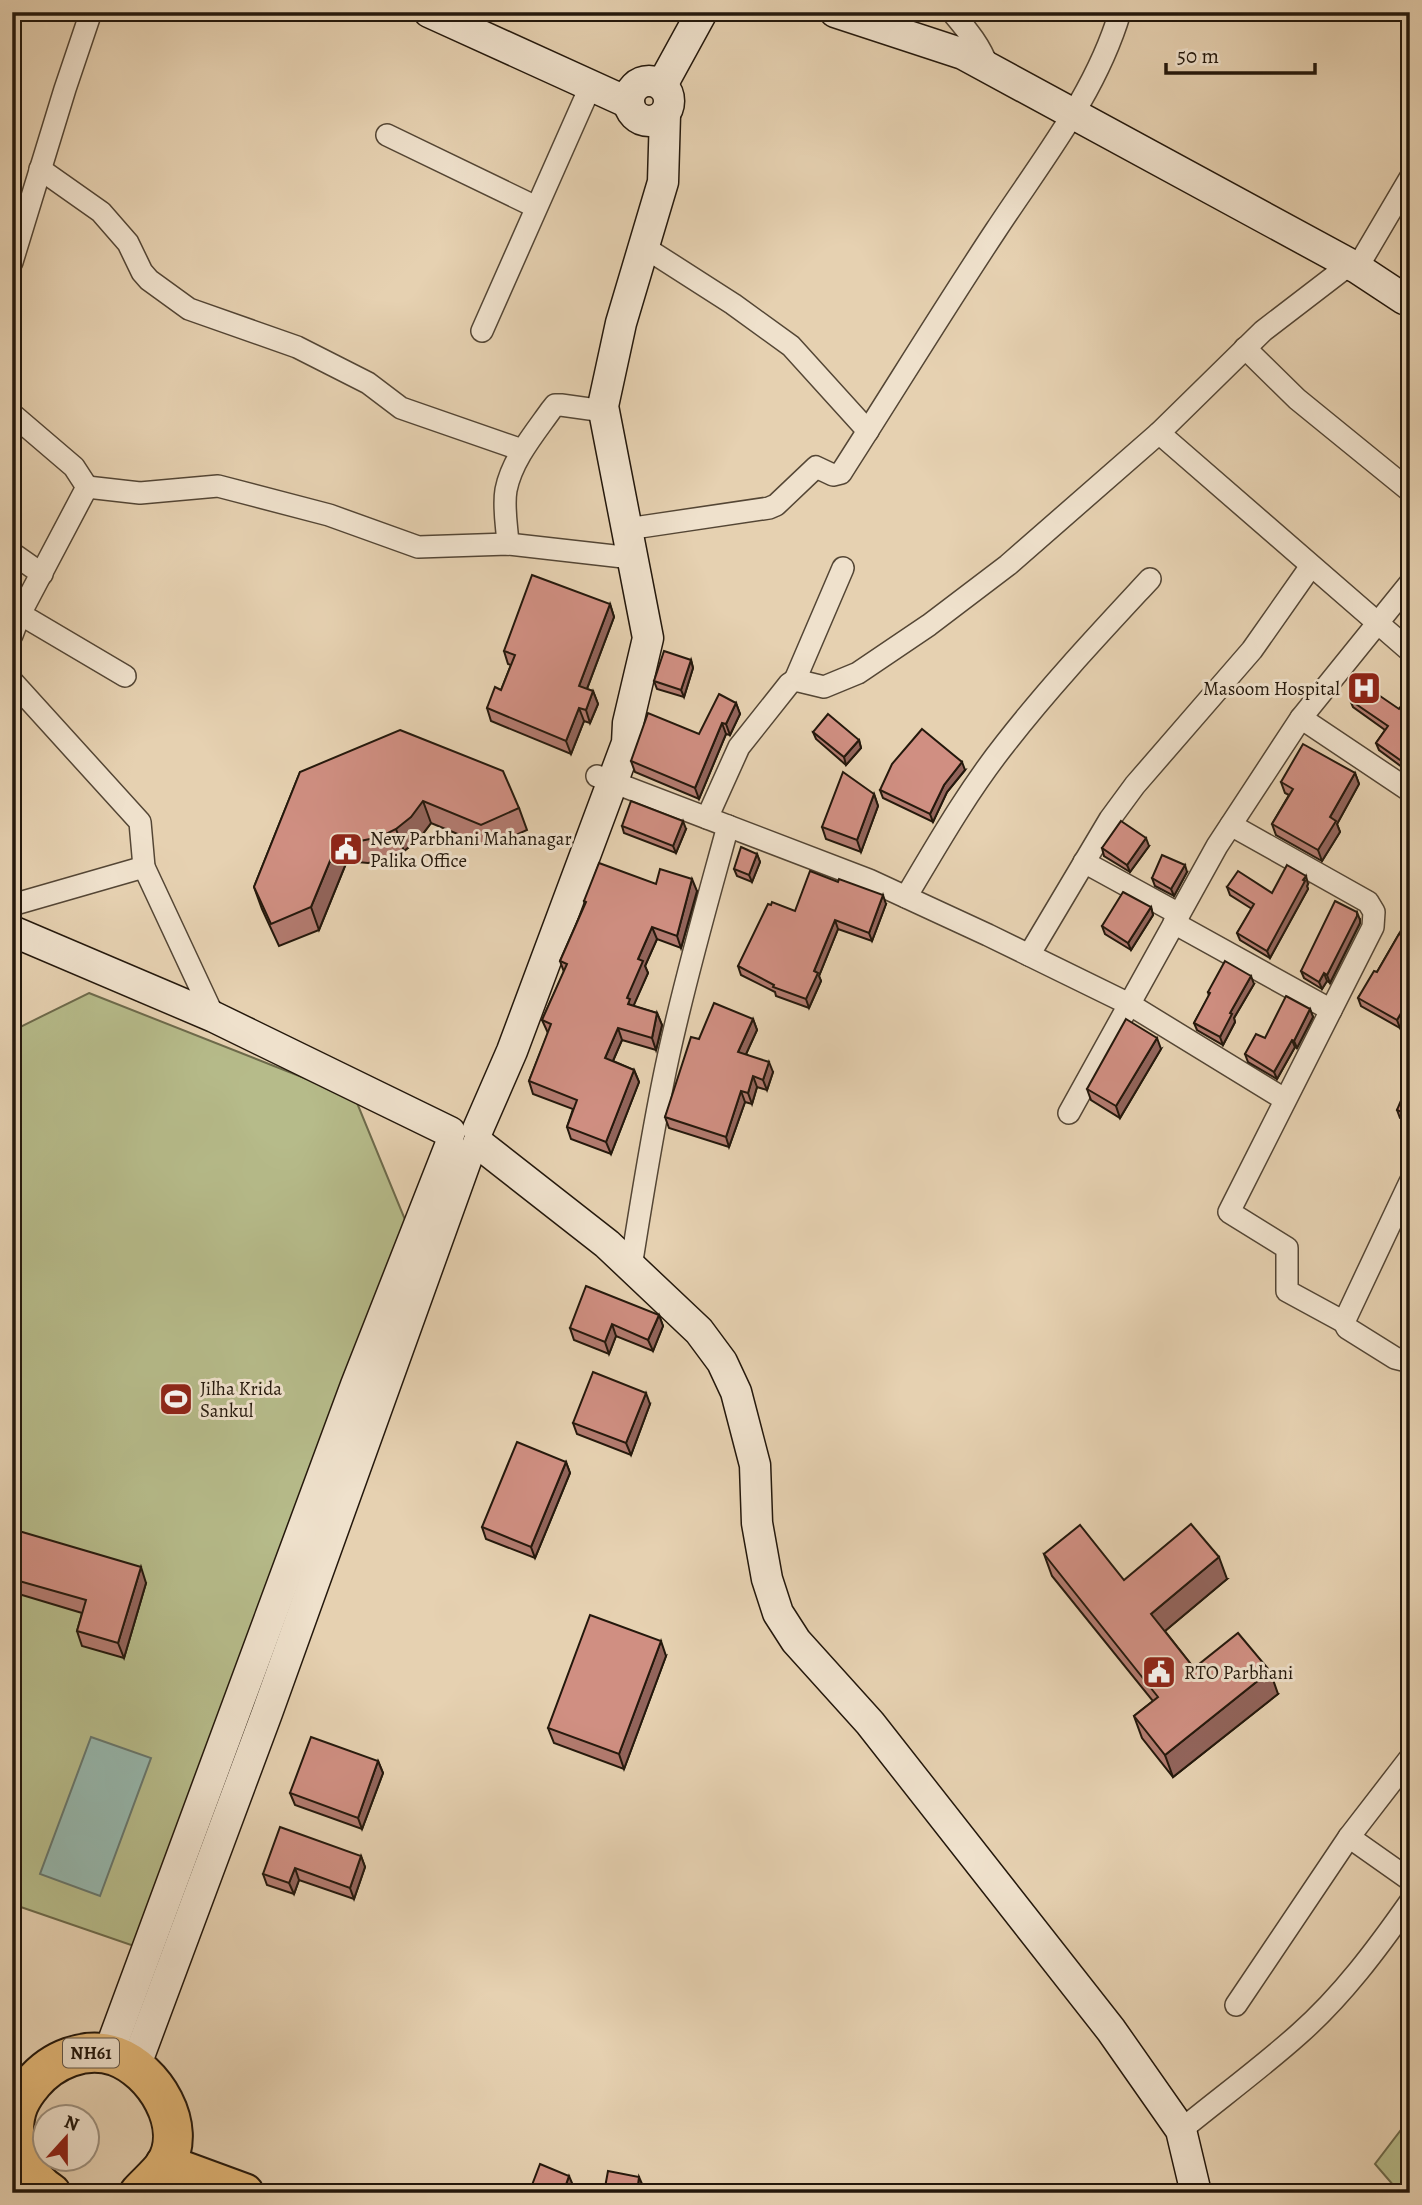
<svg xmlns="http://www.w3.org/2000/svg" width="1422" height="2205" viewBox="0 0 1422 2205" font-family="Alegreya,serif">
	<style>
		.green { fill: #b6bb8a; stroke: #6d6a4b; stroke-width: 2 }
		.water { fill: #96b7ad; stroke: #68776d; stroke-width: 2 }
		.lines { fill: none; stroke-linecap: round; stroke-linejoin: round }
		.street-casing { stroke: #544635; stroke-width: 24 }
		.secondary-casing { stroke: #24180c; stroke-width: 33 }
		.highway-casing { stroke: #24180c; stroke-width: 42 }
		.street { stroke: #efe1cc; stroke-width: 21 }
		.secondary { stroke: #efe1cc; stroke-width: 30 }
		.highway { stroke: #e3b878; stroke-width: 38 }
		.wall { fill: #b37b70; stroke: #24180c; stroke-width: 2 }
		.shaded-wall { fill: #92645b; stroke: #24180c; stroke-width: 2 }
		.building { fill: #d08f82; stroke: #24180c; stroke-width: 2 }
		.labels { text-anchor: middle; stroke-width: 6; stroke-linejoin: round; paint-order: stroke }
		.shield { fill: #efe1cc; stroke: #615446; stroke-width: 2 }
		.shield-label { font-size: 18px; font-weight: bold; fill: #24180c }
		.poi-label { font-size: 19px; fill: #24180c; stroke: #efe1cc; text-anchor: start }
	</style>
	<rect width="100%" height="100%" fill="#e6d1b1"/>
	<filter id="stains"><feTurbulence type="fractalNoise" baseFrequency=".00286" numOctaves="4"/><feColorMatrix values="0 0 0 0 .2 0 0 0 0 .09 0 0 0 0 .02 0 0 0 .5 -.17"/></filter>
	<radialGradient id="worn" r=".72"><stop offset=".6" stop-color="#630" stop-opacity="0"/><stop offset="1" stop-color="#630" stop-opacity=".3"/></radialGradient>
	<g class="green">
		<polygon points="89,993 355,1098 406,1222 134,1946 12,1904 12,1031"/>
		<polygon points="1410,2118 1410,2193 1400,2193 1375,2164"/>
	</g>
	<polygon class="water" points="91,1737 151,1758 100,1896 40,1874"/>
	<g class="lines">
		<g class="street-casing">
			<g id="street">
				<path d="M952,12C967,30 980,45 988,67"/>
				<polyline points="387,135 536,207"/>
				<polyline points="40,169 101,212 128,243 142,272 149,280 189,309 297,347 368,383 401,408 522,450"/>
				<polyline points="644,247 733,304 791,346 868,431"/>
				<polyline points="12,262 65,89 91,12"/>
				<polyline points="1357,268 1410,178"/>
				<polyline points="482,331 591,85"/>
				<polyline points="1245,348 1297,399 1410,491"/>
				<polyline points="12,414 74,467 87,487 20,614 12,635"/>
				<polyline points="1159,433 1410,651"/>
				<polyline points="87,487 140,493 218,486 329,515 418,547 508,544 632,558"/>
				<path d="M627,529L769,508L776,505L816,467L833,475L841,473C893,392 943,310 996,230C1042,160 1096,93 1120,12"/>
				<path d="M508,544C507,527 503,507 506,490C512,460 534,434 551,410L555,405H561L604,411"/>
				<polyline points="12,553 42,574"/>
				<polyline points="20,614 125,676"/>
				<polyline points="795,680 843,568"/>
				<polyline points="12,681 140,822 144,867 214,1017"/>
				<polyline points="1301,718 1410,791"/>
				<polyline points="597,776 869,880 988,935 1129,1004 1284,1099"/>
				<polyline points="707,818 739,747 789,684 795,680 824,687 858,673 929,625 1008,565 1159,433 1263,331 1349,265"/>
				<polyline points="1231,825 1368,902 1374,912 1373,927 1229,1212 1287,1248 1287,1291 1344,1322"/>
				<polyline points="1084,862 1179,914"/>
				<path d="M906,897C937,845 967,792 1005,744C1050,686 1100,633 1150,579"/>
				<polyline points="12,905 144,867"/>
				<polyline points="1174,923 1331,1010"/>
				<polyline points="1029,955 1110,819 1135,785 1252,650 1311,566"/>
				<polyline points="1069,1113 1217,846 1301,718 1410,583"/>
				<polyline points="1410,1182 1344,1322 1347,1328 1395,1358 1403,1360 1410,1355"/>
				<path d="M631,1267C642,1197 653,1127 668,1058C685,979 707,903 728,826"/>
				<polyline points="1349,1837 1410,1880"/>
				<polyline points="1236,2005 1349,1837 1410,1758"/>
				<path d="M1181,2130C1220,2098 1261,2068 1299,2034C1342,1996 1377,1949 1410,1902"/>
			</g>
		</g>
		<g class="secondary-casing">
			<g id="secondary">
				<polyline points="429,12 629,103"/>
				<polyline points="835,12 963,54 1357,268 1404,299"/>
				<circle cx="649" cy="101" r="20"/>
				<polyline points="662,85 702,12"/>
				<polyline points="12,931 214,1017 450,1132"/>
				<polyline points="478,1129 512,1051 627,743 628,723 648,638 603,406 621,323 663,182 665,114"/>
				<polyline points="478,1143 607,1244 699,1331 722,1362 736,1392 755,1465 757,1523 767,1579 778,1613 796,1641 870,1723 1111,2030 1181,2130 1196,2193"/>
				<polyline points="108,2055 356,1385 450,1146"/>
				<polyline points="135,2067 267,1713 468,1155"/>
			</g>
		</g>
		<g class="highway-casing">
			<g id="highway">
				<polyline points="165,2164 244,2193"/>
				<path d="M51,2193C32,2181 14,2154 14,2131C14,2111 20,2098 33,2083C52,2060 85,2046 115,2056C154,2070 189,2126 165,2165C158,2175 147,2184 139,2193"/>
			</g>
		</g>
		<use href="#street" class="street"/>
		<use href="#secondary" class="secondary"/>
		<use href="#highway" class="highway"/>
	</g>
	<g class="wall">
		<polygon points="610,604 614,617 587,689 593,691 598,704 590,723 584,721 571,754 491,721 487,708 501,690 511,665 508,664 504,651"/>
		<polygon points="691,660 693,668 684,697 657,689 654,681"/>
		<polygon points="1410,694 1410,773 1379,750 1376,743 1385,730 1353,707 1350,700 1399,709"/>
		<polygon points="736,703 740,714 730,735 726,734 699,799 635,772 631,761 699,734"/>
		<polygon points="813,732 859,740 861,748 846,765 816,739"/>
		<polygon points="965,770 947,792 933,822 883,798 880,790"/>
		<polygon points="300,772 519,808 527,830 489,847 431,823 419,839 404,851 388,859 368,863 347,861 319,930 279,946 262,909 254,887"/>
		<polygon points="1355,773 1359,784 1337,824 1340,832 1322,861 1276,835 1272,824 1289,795 1285,793 1281,782"/>
		<polygon points="874,794 878,806 861,852 826,839 822,827"/>
		<polygon points="622,826 686,829 676,853 624,833"/>
		<polygon points="1149,846 1130,872 1104,856 1102,848"/>
		<polygon points="757,854 760,862 752,882 737,876 734,869"/>
		<polygon points="1187,872 1174,896 1155,886 1152,878"/>
		<polygon points="656,884 697,891 681,948 657,939 645,966 648,973 633,1006 657,1013 662,1025 656,1050 622,1040 613,1061 634,1070 639,1082 611,1154 571,1139 567,1127 573,1109 533,1094 529,1081 548,1033 542,1020 564,972 560,961 585,904 584,901"/>
		<polygon points="1308,884 1307,886 1308,889 1270,958 1240,940 1237,933 1252,909 1230,895 1227,887 1272,893"/>
		<polygon points="886,904 872,941 838,929 819,976 821,981 809,1008 776,996 775,992 741,975 738,966 795,911"/>
		<polygon points="1151,907 1153,915 1131,950 1105,934 1102,926"/>
		<polygon points="1360,920 1360,923 1330,983 1327,981 1322,989 1304,978 1301,971"/>
		<polygon points="1399,934 1400,1028 1361,1006 1358,998 1377,972"/>
		<polygon points="1254,984 1234,1018 1235,1022 1223,1045 1197,1030 1194,1023 1209,996 1208,992"/>
		<polygon points="1310,1009 1313,1017 1297,1048 1295,1047 1277,1079 1248,1062 1245,1054 1265,1038"/>
		<polygon points="753,1019 757,1030 746,1054 773,1072 767,1090 757,1087 752,1104 745,1102 729,1147 669,1128 665,1117 699,1039"/>
		<polygon points="1161,1049 1120,1118 1091,1100 1087,1089"/>
		<polygon points="1410,1093 1410,1122 1400,1118 1397,1110"/>
		<polygon points="659,1315 663,1326 653,1351 616,1336 609,1354 574,1340 570,1328"/>
		<polygon points="650,1404 631,1455 577,1434 573,1423"/>
		<polygon points="566,1462 570,1473 535,1558 486,1539 482,1527"/>
		<polygon points="12,1529 146,1583 124,1658 82,1646 77,1631 82,1613 12,1592"/>
		<polygon points="1044,1554 1124,1580 1227,1579 1165,1631 1194,1668 1278,1694 1173,1777 1142,1738 1134,1716 1153,1701 1052,1576"/>
		<polygon points="666,1656 624,1769 554,1743 548,1728"/>
		<polygon points="378,1761 383,1773 362,1829 295,1805 290,1793"/>
		<polygon points="361,1856 365,1867 354,1899 299,1880 294,1894 267,1885 263,1874"/>
	</g>
	<g class="shaded-wall">
		<polygon points="610,604 614,617 583,699 579,686"/>
		<polygon points="691,660 693,668 684,697 681,690"/>
		<polygon points="593,691 598,704 590,723 586,710"/>
		<polygon points="736,703 740,714 730,735 726,724"/>
		<polygon points="579,708 584,721 571,754 566,741"/>
		<polygon points="722,723 726,734 699,799 695,788"/>
		<polygon points="859,740 861,748 846,765 844,757"/>
		<polygon points="962,762 965,770 947,792 933,822 930,814 944,785"/>
		<polygon points="1355,773 1359,784 1337,824 1340,832 1322,861 1318,850 1330,817"/>
		<polygon points="874,794 878,806 861,852 857,840"/>
		<polygon points="423,801 431,823 419,839 404,851 396,829"/>
		<polygon points="683,821 686,829 676,853 673,846"/>
		<polygon points="1146,838 1149,846 1130,872 1127,865"/>
		<polygon points="339,839 347,861 319,930 311,907"/>
		<polygon points="757,854 760,862 752,882 749,875"/>
		<polygon points="1185,865 1187,872 1174,896 1171,889"/>
		<polygon points="1306,876 1308,884 1307,886 1308,889 1270,958 1267,951"/>
		<polygon points="692,879 697,891 681,948 677,936"/>
		<polygon points="883,895 886,904 872,941 869,933"/>
		<polygon points="1151,907 1153,915 1131,950 1128,943"/>
		<polygon points="1357,912 1360,920 1360,923 1330,983 1327,975"/>
		<polygon points="835,920 838,929 819,976 821,981 809,1008 806,999 814,971"/>
		<polygon points="652,927 657,939 645,966 648,973 633,1007 633,1016 627,998 638,959"/>
		<polygon points="1324,973 1327,981 1322,989 1319,982"/>
		<polygon points="1251,976 1254,984 1234,1018 1235,1022 1223,1045 1220,1037 1230,1013"/>
		<polygon points="1410,998 1410,1011 1400,1028 1397,1020"/>
		<polygon points="1310,1009 1313,1017 1297,1048 1294,1041"/>
		<polygon points="657,1013 662,1025 656,1050 652,1038"/>
		<polygon points="753,1019 757,1030 742,1063 738,1052"/>
		<polygon points="618,1028 622,1040 609,1070 605,1058"/>
		<polygon points="1157,1038 1161,1049 1120,1118 1116,1106"/>
		<polygon points="1292,1040 1295,1047 1277,1079 1274,1072"/>
		<polygon points="769,1062 773,1072 767,1090 763,1080"/>
		<polygon points="634,1070 639,1082 611,1154 606,1142"/>
		<polygon points="753,1076 757,1087 752,1104 748,1093"/>
		<polygon points="741,1091 745,1102 729,1147 726,1137"/>
		<polygon points="659,1315 663,1326 653,1351 648,1340"/>
		<polygon points="612,1324 616,1336 609,1354 605,1342"/>
		<polygon points="646,1393 650,1404 631,1455 626,1443"/>
		<polygon points="566,1462 570,1473 535,1558 531,1547"/>
		<polygon points="1219,1557 1227,1579 1159,1636 1151,1614"/>
		<polygon points="141,1567 146,1583 124,1658 118,1643"/>
		<polygon points="661,1641 666,1656 624,1769 619,1754"/>
		<polygon points="1270,1671 1278,1694 1173,1777 1165,1755"/>
		<polygon points="378,1761 383,1773 362,1829 358,1818"/>
		<polygon points="361,1856 365,1867 354,1899 350,1888"/>
		<polygon points="295,1868 299,1880 294,1894 289,1883"/>
		<polygon points="569,2176 572,2183 568,2193 563,2193"/>
		<polygon points="639,2177 642,2184 641,2193 637,2193"/>
	</g>
	<g class="building">
		<polygon points="532,575 610,604 579,686 593,691 586,710 579,708 566,741 487,708 495,687 501,690 515,655 504,651"/>
		<polygon points="664,651 691,660 681,690 654,681"/>
		<polygon points="1361,683 1399,709 1410,694 1410,767 1376,743 1388,726 1350,700"/>
		<polygon points="719,694 736,703 726,724 722,723 695,788 631,761 648,713 699,734"/>
		<polygon points="828,714 859,740 844,757 813,732"/>
		<polygon points="922,729 962,762 944,785 930,814 880,790 892,764"/>
		<polygon points="400,730 503,771 519,808 481,825 423,801 411,817 396,829 380,837 360,841 339,839 311,907 271,924 254,887 300,772"/>
		<polygon points="1303,744 1355,773 1330,817 1336,821 1318,850 1272,824 1293,789 1281,782"/>
		<polygon points="843,772 874,794 857,840 822,827"/>
		<polygon points="631,801 683,821 673,846 622,826"/>
		<polygon points="1121,821 1146,838 1127,865 1102,848"/>
		<polygon points="741,847 757,854 749,875 734,869"/>
		<polygon points="1162,855 1185,865 1171,889 1152,878"/>
		<polygon points="599,863 656,884 660,869 692,879 677,936 652,927 638,959 643,961 627,998 630,999 628,1004 657,1013 652,1038 618,1028 605,1058 634,1070 606,1142 567,1127 577,1100 529,1081 551,1024 542,1020 567,964 560,961 586,902 584,901"/>
		<polygon points="1287,865 1306,876 1303,880 1305,881 1267,951 1237,933 1254,904 1227,887 1238,871 1272,893"/>
		<polygon points="810,871 838,882 839,879 883,895 869,933 835,920 814,971 818,973 806,999 773,987 774,985 738,966 768,904 771,905 772,902 795,911"/>
		<polygon points="1123,892 1151,907 1128,943 1102,926"/>
		<polygon points="1335,901 1357,912 1357,916 1327,975 1324,973 1319,982 1301,971"/>
		<polygon points="1410,928 1410,998 1397,1020 1358,998 1374,971 1377,972 1399,934 1405,937"/>
		<polygon points="1225,961 1251,976 1230,1013 1232,1014 1220,1037 1194,1023 1210,993 1208,992"/>
		<polygon points="1286,996 1310,1009 1294,1041 1292,1040 1274,1072 1245,1054 1256,1034 1265,1038"/>
		<polygon points="714,1003 753,1019 738,1052 769,1062 763,1080 753,1076 748,1093 741,1091 726,1137 665,1117 691,1037 699,1039"/>
		<polygon points="1126,1019 1157,1038 1116,1106 1087,1089"/>
		<polygon points="1410,1033 1410,1043 1406,1041"/>
		<polygon points="1405,1091 1410,1093 1410,1116 1397,1110"/>
		<polygon points="586,1286 659,1315 648,1340 612,1324 605,1342 570,1328"/>
		<polygon points="593,1372 646,1393 626,1443 573,1423"/>
		<polygon points="517,1442 566,1462 531,1547 482,1527"/>
		<polygon points="1191,1524 1219,1557 1151,1614 1194,1668 1238,1633 1270,1671 1165,1755 1134,1716 1158,1697 1044,1554 1080,1525 1124,1580"/>
		<polygon points="12,1529 141,1567 118,1643 77,1631 86,1600 12,1579"/>
		<polygon points="590,1615 661,1641 619,1754 548,1728"/>
		<polygon points="311,1737 378,1761 358,1818 290,1793"/>
		<polygon points="280,1827 361,1856 350,1888 295,1868 289,1883 263,1874"/>
		<polygon points="540,2164 569,2176 563,2193 529,2193"/>
		<polygon points="608,2171 639,2177 637,2193 604,2193"/>
	</g>
	<defs>
		<g id="hospital-square" transform="scale(1.75)"><rect x="-9" y="-9" width="18" height="18" rx="4" fill="#8f2418" stroke="#efe1cc"/><path d="M-5-5h3v3.5h4V-5h3V5h-3V1.5h-4V5h-3Z" fill="#fff"/></g>
		<g id="civic-square" transform="scale(1.75)"><rect x="-9" y="-9" width="18" height="18" rx="4" fill="#8f2418" stroke="#efe1cc"/><path d="M-.6-6.5H3V-4.5H.6V-3L4-1V1h2V6H-6V1h2V-1L-.6-3ZM-1.2 2.5V6h2.4V2.5Z" fill="#fff"/></g>
		<g id="stadium-square" transform="scale(1.75)"><rect x="-9" y="-9" width="18" height="18" rx="4" fill="#8f2418" stroke="#efe1cc"/><path d="M0-5a6.5 5 0 1 0 0 10a6.5 5 0 1 0 0-10ZM-3.5-1.8h7v3.6h-7Z" fill="#fff"/></g>
	</defs>
	<g fill-rule="evenodd">
		<use href="#hospital-square" x="1364" y="688"/>
		<use href="#civic-square" x="346" y="849"/>
		<use href="#stadium-square" x="176" y="1399"/>
		<use href="#civic-square" x="1159" y="1672"/>
	</g>
	<g class="labels">
		<rect class="shield" x="63" y="2038.5" width="56" height="29" rx="5"/>
		<g class="shield-label">
			<text x="91" y="2059">NH61</text>
		</g>
		<g class="poi-label">
			<text x="1340" y="695" text-anchor="end">Masoom Hospital</text>
			<text x="370" y="845">New Parbhani Mahanagar<tspan x="370" dy="22">Palika Office</tspan></text>
			<text x="200" y="1395">Jilha Krida<tspan x="200" dy="22">Sankul</tspan></text>
			<text x="1184" y="1679">RTO Parbhani</text>
		</g>
	</g>
	<rect width="1422" height="2205" fill="none" stroke="#e6d1b1" stroke-width="42"/>
	<rect x="14" y="14" width="1394" height="2177" fill="none" stroke="#24180c" stroke-width="3.5"/>
	<rect x="21" y="21" width="1380" height="2163" fill="none" stroke="#24180c" stroke-width="2"/>
	<g transform="translate(66 2138) rotate(21)"><circle r="33" fill="#efe1cc" stroke="#9e917f" stroke-width="2"/>
	<path d="M0-5L12 26L0 18L-12 26Z" fill="#8f2418"/>
	<text y="-10" font-size="19" font-weight="bold" text-anchor="middle" fill="#24180c">N</text>
	</g>
	<path d="M1166 63v10h149v-10" fill="none" stroke="#24180c" stroke-width="3.5"/>
	<text x="1177" y="63" font-size="21" fill="#24180c" stroke="#efe1cc" stroke-width="5" paint-order="stroke">50 m</text>
	<rect width="100%" height="100%" filter="url(#stains)"/>
	<rect width="100%" height="100%" fill="url(#worn)"/>
</svg>
